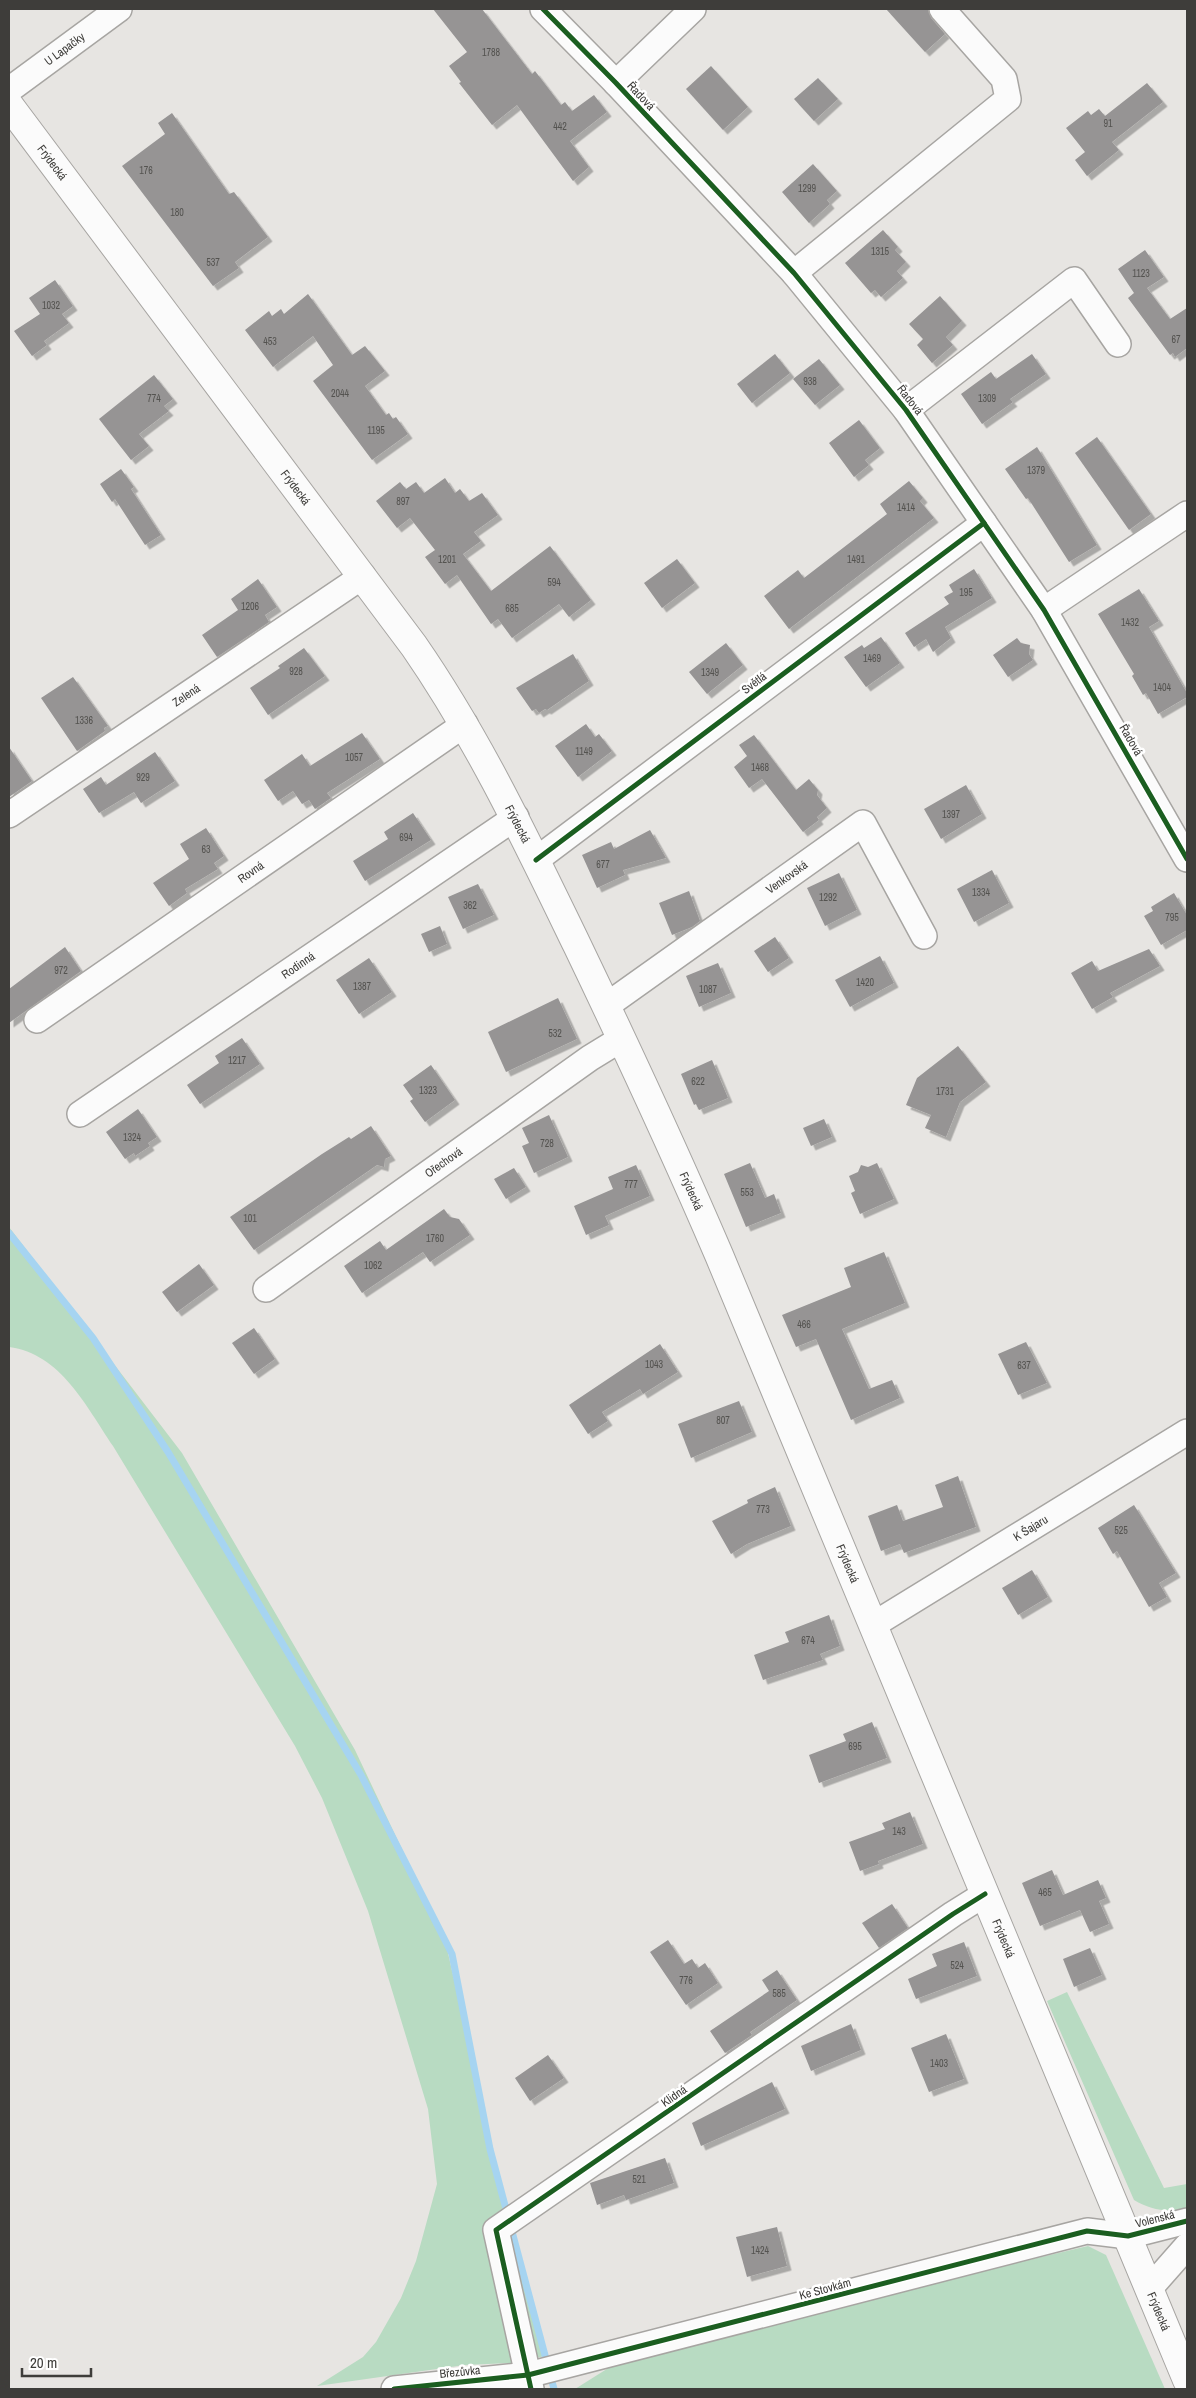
<svg xmlns="http://www.w3.org/2000/svg" width="1196" height="2398" viewBox="0 0 1196 2398" font-family="'Archivo Narrow',sans-serif">
	<style>
		.green { fill: #b8dbc2 }
		.lines { fill: none; stroke-linecap: round; stroke-linejoin: round }
		.stream { stroke: #a6d4f1; stroke-width: 7 }
		.building { fill: #969494; filter: url(#shadow) }
		.minor-casing { stroke: #a7a5a2; stroke-width: 28 }
		.major-casing { stroke: #a7a5a2; stroke-width: 30 }
		.minor { stroke: #fbfbfb; stroke-width: 25 }
		.major { stroke: #fbfbfb; stroke-width: 28 }
		.cycleway-casing { stroke: #fff; stroke-width: 8 }
		.cycleway { stroke: #1b5e20; stroke-width: 5 }
		.labels { text-anchor: middle; stroke-width: 5; stroke-linejoin: round; paint-order: stroke }
		.number-label { font-size: 10px; fill: #545350 }
		.street-label { font-size: 12px; fill: #3e3d3a; stroke: #fff }
	</style>
	<defs>
		<filter id="shadow"><feDropShadow dx="4.5" dy="4.5" stdDeviation="0" flood-color="#0004"/></filter>
	</defs>
	<rect width="100%" height="100%" fill="#e7e5e2"/>
	<g class="green">
		<path d="M9,1227L182,1453L355,1750L445,1940L513,2237L545,2356L511,2363L465,2365L317,2386L363,2357L376,2342L401,2298L416,2261L437,2184L428,2109L368,1911L322,1798L295,1746L113,1446C86,1406 61,1354 9,1347Z"/>
		<path d="M1067,1992L1164,2188L1187,2184V2208C1168,2213 1151,2210 1134,2200L1047,2001Z"/>
		<polygon points="1088,2246 1106,2255 1165,2389 575,2389 610,2367 868,2298"/>
	</g>
	<g class="lines">
		<polyline class="stream" points="9,1233 93,1338 168,1452 361,1775 452,1954 490,2149 554,2389"/>
	</g>
	<g class="building">
		<polygon points="433,9 482,9 532,74 535,71 561,105 565,102 572,111 594,95 607,112 570,141 589,167 573,181 517,105 492,125 459,83 461,82 449,66 467,52"/>
		<polygon points="886,9 928,9 931,18 945,34 925,52"/>
		<polygon points="711,66 748,107 723,130 686,89"/>
		<polygon points="818,78 838,99 814,121 794,99"/>
		<polygon points="1147,83 1163,102 1112,142 1119,150 1087,176 1075,160 1085,152 1066,128 1088,111 1091,115 1099,109 1105,116"/>
		<polygon points="172,113 229,194 234,192 268,237 235,262 239,268 213,286 122,166 165,134 158,123"/>
		<polygon points="813,164 837,191 827,200 830,204 809,223 782,192"/>
		<polygon points="883,230 898,247 895,250 906,262 897,271 903,278 881,297 875,290 871,293 845,263"/>
		<polygon points="1145,250 1164,277 1147,288 1170,319 1187,308 1187,348 1175,357 1173,353 1170,355 1128,298 1134,293 1118,269"/>
		<polygon points="55,280 73,306 62,314 69,323 44,341 47,345 32,356 14,331 40,314 29,298"/>
		<polygon points="308,294 352,355 365,346 385,371 365,386 386,415 389,413 393,419 396,417 408,434 372,460 313,381 333,365 313,336 273,367 245,330 269,311 272,316 281,309 284,314"/>
		<polygon points="940,296 962,321 946,337 953,345 932,363 917,345 923,339 909,324"/>
		<polygon points="775,354 790,373 752,403 737,384"/>
		<polygon points="1032,354 1046,374 1010,399 1013,402 982,424 961,394 991,372 996,379"/>
		<polygon points="819,359 840,385 815,405 793,379"/>
		<polygon points="154,375 173,399 164,406 169,411 139,434 149,446 131,460 99,419"/>
		<polygon points="859,420 880,448 865,460 869,465 854,477 829,443"/>
		<polygon points="1097,437 1151,514 1129,530 1075,453"/>
		<polygon points="1037,447 1097,545 1069,562 1028,498 1026,499 1005,469"/>
		<polygon points="121,469 134,487 131,489 161,535 145,545 115,499 112,502 100,484"/>
		<polygon points="445,478 455,493 460,489 469,501 482,493 498,515 474,532 481,541 463,554 491,591 550,546 591,600 569,617 559,604 512,638 498,619 491,624 457,575 445,584 425,557 435,550 410,518 397,528 376,501 400,482 406,489 416,482 424,493"/>
		<polygon points="909,481 923,498 920,501 934,518 789,629 764,596 798,570 804,578 887,514 880,504"/>
		<polygon points="677,559 695,583 662,608 644,583"/>
		<polygon points="974,569 992,598 945,627 951,638 933,652 926,639 914,647 905,633 949,604 944,597 953,592 949,585"/>
		<polygon points="258,579 277,607 265,615 269,622 217,657 202,635 238,610 231,599"/>
		<polygon points="1139,589 1159,621 1149,627 1187,693 1187,697 1158,714 1146,693 1143,695 1132,676 1134,674 1098,614"/>
		<polygon points="881,637 900,663 866,687 844,657 862,645 864,648"/>
		<polygon points="1017,638 1021,643 1030,645 1029,654 1033,660 1008,677 993,655"/>
		<polygon points="726,643 743,665 707,694 689,672"/>
		<polygon points="304,648 325,676 268,715 250,688 280,668 278,666"/>
		<polygon points="573,654 589,681 547,710 545,709 539,713 536,709 532,711 516,688"/>
		<polygon points="73,677 108,726 104,728 105,731 77,751 41,698"/>
		<polygon points="586,724 595,737 599,734 612,751 578,777 555,746"/>
		<polygon points="362,733 380,759 327,793 331,798 315,809 309,800 302,804 293,791 278,801 264,780 302,754 310,766"/>
		<polygon points="754,735 796,790 809,779 818,790 817,795 827,808 817,817 819,820 803,832 762,779 749,788 734,767 747,756 739,745"/>
		<polygon points="9,747 32,781 9,797"/>
		<polygon points="155,752 175,781 141,803 134,792 99,813 83,789 101,777 106,785"/>
		<polygon points="966,785 982,814 941,839 924,809"/>
		<polygon points="413,813 431,840 365,881 353,861 388,839 384,832"/>
		<polygon points="206,828 224,856 214,863 218,869 185,889 187,893 169,906 153,883 189,859 180,844"/>
		<polygon points="650,830 666,858 623,870 625,875 597,888 582,855 611,842 614,849"/>
		<polygon points="992,870 1009,903 974,922 957,889"/>
		<polygon points="839,873 857,910 825,926 807,888"/>
		<polygon points="478,884 494,915 463,929 448,897"/>
		<polygon points="689,891 700,921 692,927 672,935 659,903"/>
		<polygon points="1174,893 1187,915 1187,930 1161,945 1144,916 1153,911 1151,907"/>
		<polygon points="440,926 447,944 429,952 421,934"/>
		<polygon points="775,937 789,958 768,972 754,951"/>
		<polygon points="65,947 81,971 9,1023 9,989"/>
		<polygon points="1149,949 1160,966 1110,993 1113,997 1092,1009 1071,973 1092,961 1098,971"/>
		<polygon points="880,956 894,983 850,1007 835,980"/>
		<polygon points="369,958 392,992 359,1014 336,980"/>
		<polygon points="718,963 731,993 699,1007 686,976"/>
		<polygon points="558,998 577,1039 506,1072 488,1032"/>
		<polygon points="242,1038 260,1064 200,1104 187,1085 219,1063 215,1056"/>
		<polygon points="958,1046 986,1082 960,1102 946,1137 925,1128 931,1115 906,1105 917,1078"/>
		<polygon points="712,1060 728,1098 699,1110 696,1104 694,1105 681,1074"/>
		<polygon points="431,1065 455,1100 425,1122 410,1101 413,1099 403,1085"/>
		<polygon points="138,1109 157,1137 148,1143 150,1146 135,1156 134,1153 125,1159 106,1132"/>
		<polygon points="549,1115 568,1157 534,1173 522,1146 529,1143 522,1128"/>
		<polygon points="824,1119 832,1137 811,1146 803,1128"/>
		<polygon points="371,1126 391,1156 385,1159 384,1167 377,1165 254,1250 230,1217 322,1154 349,1137 351,1139"/>
		<polygon points="750,1163 765,1198 774,1194 781,1213 746,1227 724,1174"/>
		<polygon points="877,1163 894,1199 860,1214 851,1193 855,1191 849,1176 858,1172 861,1165 868,1167"/>
		<polygon points="636,1165 650,1196 605,1216 609,1225 586,1235 574,1206 613,1189 608,1177"/>
		<polygon points="514,1168 526,1187 506,1199 494,1179"/>
		<polygon points="444,1209 450,1217 459,1219 470,1235 430,1262 423,1252 362,1293 344,1266 380,1241 386,1250"/>
		<polygon points="884,1252 905,1303 842,1329 869,1389 892,1380 900,1398 851,1420 816,1339 796,1347 782,1315 851,1287 844,1268"/>
		<polygon points="199,1264 214,1285 177,1312 162,1292"/>
		<polygon points="254,1328 275,1359 254,1374 232,1343"/>
		<polygon points="1026,1342 1047,1383 1018,1395 998,1354"/>
		<polygon points="660,1344 678,1372 643,1394 640,1389 602,1412 608,1421 588,1434 569,1405"/>
		<polygon points="739,1401 752,1432 691,1458 678,1424"/>
		<polygon points="958,1476 976,1527 904,1553 900,1544 881,1551 868,1516 897,1505 903,1521 943,1507 935,1485"/>
		<polygon points="775,1487 791,1526 747,1544 731,1554 712,1521 748,1503 747,1500"/>
		<polygon points="1134,1505 1176,1573 1159,1583 1167,1597 1149,1607 1117,1551 1113,1554 1098,1528"/>
		<polygon points="1032,1570 1048,1597 1018,1615 1002,1588"/>
		<polygon points="829,1615 840,1646 820,1654 823,1660 763,1680 754,1655 789,1642 785,1632"/>
		<polygon points="872,1722 887,1758 819,1783 809,1755 846,1741 843,1734"/>
		<polygon points="910,1812 923,1844 878,1861 879,1864 860,1871 849,1842 885,1829 882,1823"/>
		<polygon points="1052,1870 1063,1895 1098,1880 1106,1898 1099,1901 1109,1924 1090,1932 1080,1910 1040,1926 1022,1883"/>
		<polygon points="892,1904 908,1928 879,1948 862,1923"/>
		<polygon points="668,1940 684,1964 692,1959 698,1968 705,1963 718,1983 686,2005 650,1952"/>
		<polygon points="964,1942 977,1976 916,1999 908,1979 937,1966 932,1954"/>
		<polygon points="1090,1948 1102,1975 1074,1987 1063,1959"/>
		<polygon points="777,1970 797,2000 750,2032 752,2035 725,2053 710,2031 769,1991 762,1980"/>
		<polygon points="851,2024 861,2050 811,2071 801,2046"/>
		<polygon points="946,2034 964,2079 929,2092 911,2048"/>
		<polygon points="548,2055 564,2078 530,2101 515,2078"/>
		<polygon points="772,2082 785,2109 701,2146 692,2123"/>
		<polygon points="665,2158 674,2183 626,2200 624,2195 597,2205 590,2183"/>
		<polygon points="777,2227 787,2266 747,2277 736,2237"/>
	</g>
	<g class="lines">
		<g class="minor-casing">
			<g id="minor">
				<polyline points="543,9 616,83 794,273 906,410 1044,610 1187,859"/>
				<polyline points="616,83 693,9"/>
				<path id="s1" d="M9,90L119,9"/>
				<polyline points="794,273 1008,99 1004,79 942,9"/>
				<polyline points="906,410 1074,280 1118,344"/>
				<polyline points="1044,610 1187,514"/>
				<path id="s2" d="M9,815L363,576"/>
				<polyline points="536,860 984,523"/>
				<path id="s3" d="M606,1006L863,823L924,936"/>
				<path id="s4" d="M37,1020L465,724"/>
				<path id="s5" d="M80,1114L516,817"/>
				<path id="s6" d="M266,1289L590,1058L621,1039"/>
				<path id="s7" d="M873,1625L1187,1432"/>
				<polyline points="1150,2288 1187,2246"/>
				<polyline points="394,2389 528,2375 1087,2231 1128,2236 1187,2221"/>
				<polyline points="531,2389 496,2230 953,1914 985,1894"/>
			</g>
		</g>
		<g class="major-casing">
			<g id="major">
				<path id="s8" d="M9,105L414,646C479,740 527,842 577,945C626,1047 674,1150 719,1255L1187,2380"/>
			</g>
		</g>
		<use href="#minor" class="minor"/>
		<use href="#major" class="major"/>
		<g class="cycleway-casing">
			<g id="cycleway">
				<polyline points="543,9 616,83 794,273 906,410 1044,610 1187,859"/>
				<polyline points="536,860 984,523"/>
				<polyline points="394,2389 528,2375 1087,2231 1128,2236 1187,2221"/>
				<polyline points="531,2389 496,2230 953,1914 985,1894"/>
			</g>
		</g>
		<use href="#cycleway" class="cycleway"/>
	</g>
	<g class="labels">
		<g class="number-label">
			<text x="491" y="56">1788</text>
			<text x="1108" y="127">91</text>
			<text x="560" y="130">442</text>
			<text x="146" y="174">176</text>
			<text x="807" y="192">1299</text>
			<text x="177" y="216">180</text>
			<text x="880" y="255">1315</text>
			<text x="213" y="266">537</text>
			<text x="1141" y="277">1123</text>
			<text x="51" y="309">1032</text>
			<text x="1176" y="343">67</text>
			<text x="270" y="345">453</text>
			<text x="810" y="385">938</text>
			<text x="340" y="397">2044</text>
			<text x="154" y="402">774</text>
			<text x="987" y="402">1309</text>
			<text x="376" y="434">1195</text>
			<text x="1036" y="474">1379</text>
			<text x="403" y="505">897</text>
			<text x="906" y="511">1414</text>
			<text x="447" y="563">1201</text>
			<text x="856" y="563">1491</text>
			<text x="554" y="586">594</text>
			<text x="966" y="596">195</text>
			<text x="250" y="610">1206</text>
			<text x="512" y="612">685</text>
			<text x="1130" y="626">1432</text>
			<text x="872" y="662">1469</text>
			<text x="296" y="675">928</text>
			<text x="710" y="676">1349</text>
			<text x="1162" y="691">1404</text>
			<text x="84" y="724">1336</text>
			<text x="584" y="755">1149</text>
			<text x="354" y="761">1057</text>
			<text x="760" y="771">1468</text>
			<text x="143" y="781">929</text>
			<text x="951" y="818">1397</text>
			<text x="406" y="841">694</text>
			<text x="206" y="853">63</text>
			<text x="603" y="868">677</text>
			<text x="981" y="896">1334</text>
			<text x="828" y="901">1292</text>
			<text x="470" y="909">362</text>
			<text x="1172" y="921">795</text>
			<text x="61" y="974">972</text>
			<text x="865" y="986">1420</text>
			<text x="362" y="990">1387</text>
			<text x="708" y="993">1087</text>
			<text x="555" y="1037">532</text>
			<text x="237" y="1064">1217</text>
			<text x="698" y="1085">622</text>
			<text x="428" y="1094">1323</text>
			<text x="945" y="1095">1731</text>
			<text x="132" y="1141">1324</text>
			<text x="547" y="1147">728</text>
			<text x="631" y="1188">777</text>
			<text x="747" y="1196">553</text>
			<text x="250" y="1222">101</text>
			<text x="435" y="1242">1760</text>
			<text x="373" y="1269">1062</text>
			<text x="804" y="1328">466</text>
			<text x="654" y="1368">1043</text>
			<text x="1024" y="1369">637</text>
			<text x="723" y="1424">807</text>
			<text x="763" y="1513">773</text>
			<text x="1121" y="1534">525</text>
			<text x="808" y="1644">674</text>
			<text x="855" y="1750">695</text>
			<text x="899" y="1835">143</text>
			<text x="1045" y="1896">465</text>
			<text x="957" y="1969">524</text>
			<text x="686" y="1984">776</text>
			<text x="779" y="1997">585</text>
			<text x="939" y="2067">1403</text>
			<text x="639" y="2183">521</text>
			<text x="760" y="2254">1424</text>
		</g>
		<g class="street-label">
			<text dy="4" stroke="none"><textPath href="#s1" startOffset="69">U Lapačky</textPath></text>
			<text transform="translate(641 96) rotate(47)" y="4">Řadová</text>
			<text dy="4" stroke="none"><textPath href="#s8" startOffset="72">Frýdecká</textPath></text>
			<text transform="translate(910 400) rotate(52)" y="4">Řadová</text>
			<text dy="4" stroke="none"><textPath href="#s8" startOffset="478">Frýdecká</textPath></text>
			<text transform="translate(754 683) rotate(-37)" y="4">Světlá</text>
			<text dy="4" stroke="none"><textPath href="#s2" startOffset="214">Zelená</textPath></text>
			<text transform="translate(1131 740) rotate(60)" y="4">Řadová</text>
			<text dy="4" stroke="none"><textPath href="#s8" startOffset="882">Frýdecká</textPath></text>
			<text dy="4" stroke="none"><textPath href="#s4" startOffset="260">Rovná</textPath></text>
			<text dy="4" stroke="none"><textPath href="#s3" startOffset="222">Venkovská</textPath></text>
			<text dy="4" stroke="none"><textPath href="#s5" startOffset="264">Rodinná</textPath></text>
			<text dy="4" stroke="none"><textPath href="#s6" startOffset="218">Ořechová</textPath></text>
			<text dy="4" stroke="none"><textPath href="#s8" startOffset="1288">Frýdecká</textPath></text>
			<text dy="4" stroke="none"><textPath href="#s7" startOffset="185">K Šajaru</textPath></text>
			<text dy="4" stroke="none"><textPath href="#s8" startOffset="1692">Frýdecká</textPath></text>
			<text dy="4" stroke="none"><textPath href="#s8" startOffset="2098">Frýdecká</textPath></text>
			<text transform="translate(674 2096) rotate(-35)" y="4">Klidná</text>
			<text transform="translate(1155 2219) rotate(-14)" y="4">Volenská</text>
			<text transform="translate(825 2289) rotate(-15)" y="4">Ke Stovkám</text>
			<text dy="4" stroke="none"><textPath href="#s8" startOffset="2502">Frýdecká</textPath></text>
			<text transform="translate(460 2372) rotate(-6)" y="4">Březůvka</text>
		</g>
	</g>
	<rect width="1196" height="2398" fill="none" stroke="#3e3d3a" stroke-width="20"/>
	<path d="M22 2368v8h69v-8" fill="none" stroke="#3e3d3a" stroke-width="2.5"/>
	<text x="30" y="2368" font-size="15" fill="#3e3d3a" stroke="#ffffff" stroke-width="4" paint-order="stroke">20 m</text>
</svg>
